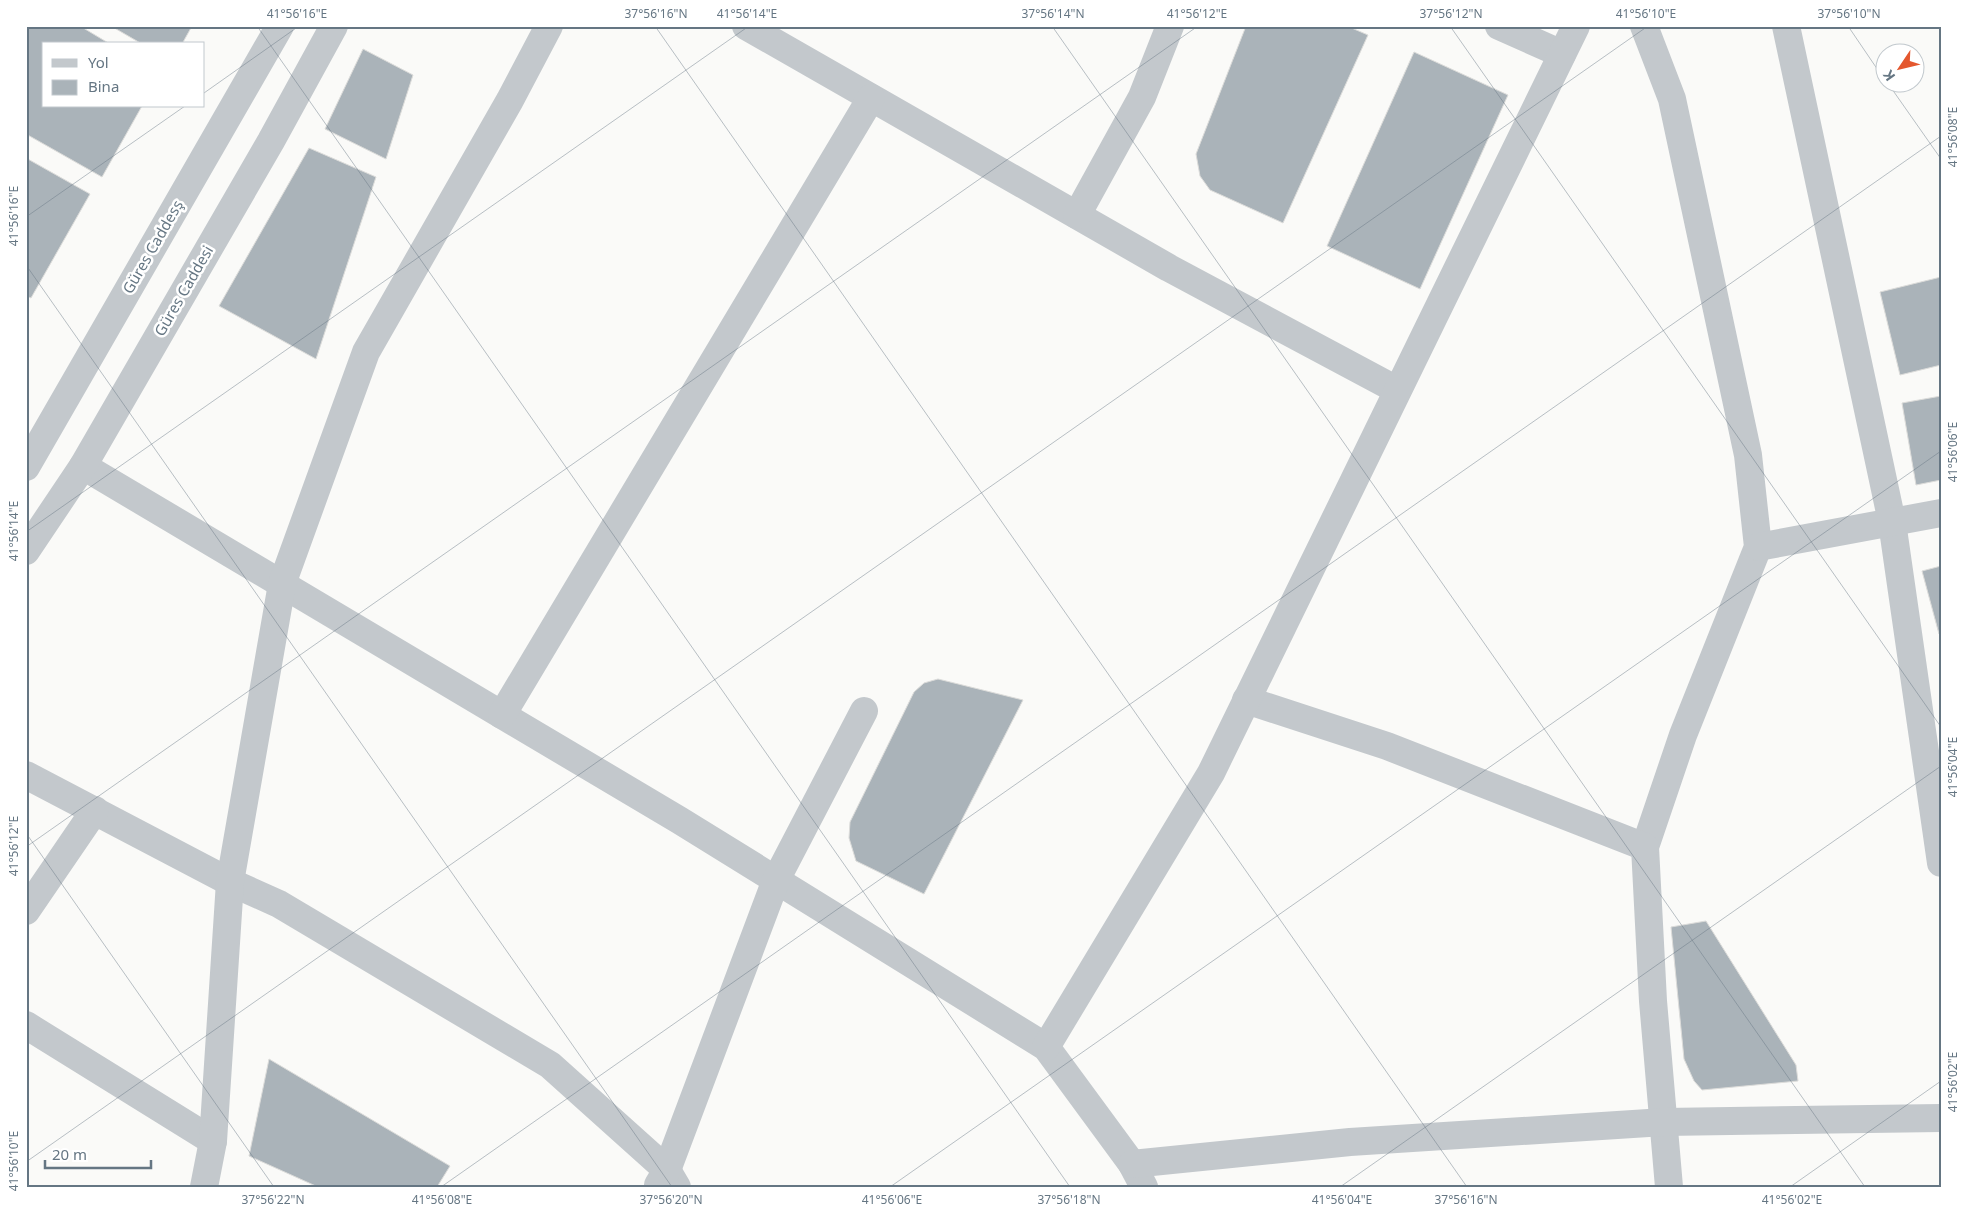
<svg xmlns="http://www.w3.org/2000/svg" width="1967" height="1213" viewBox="0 0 1967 1213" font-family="'Noto Sans',sans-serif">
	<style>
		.building { fill: #aab3b9; stroke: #dcdcda }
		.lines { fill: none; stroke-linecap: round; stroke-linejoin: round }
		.minor { stroke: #c3c8cc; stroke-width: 28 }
		.tertiary { stroke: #c3c8cc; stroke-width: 28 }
		.ticks { fill: none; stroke: #657683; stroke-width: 1; stroke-opacity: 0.45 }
		.labels { text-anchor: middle; stroke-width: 5; stroke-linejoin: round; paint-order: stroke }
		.street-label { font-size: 15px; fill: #657683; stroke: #fff }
		.neatline { fill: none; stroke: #657683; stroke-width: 2 }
		.ticks-label { font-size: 12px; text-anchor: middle; fill: #657683 }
	</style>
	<rect width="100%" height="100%" fill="#fafaf8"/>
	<g class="building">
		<polygon points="26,26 80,26 110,44 44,44 44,106 142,106 102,177 26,134"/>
		<polygon points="111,26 192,26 182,44 142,44"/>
		<polygon points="1246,26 1347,26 1368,35 1283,223 1210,190 1200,176 1196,154"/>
		<polygon points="363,49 413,75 386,159 325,129"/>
		<polygon points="1414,52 1508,95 1420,289 1327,246"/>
		<polygon points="309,148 376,177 316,359 219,306"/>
		<polygon points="26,158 90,194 31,298 26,296"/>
		<polygon points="1941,277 1941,365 1900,375 1880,292"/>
		<polygon points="1941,396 1941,480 1916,485 1902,403"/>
		<polygon points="1941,566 1941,633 1939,634 1922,571"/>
		<polygon points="938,679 1023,700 924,894 856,861 849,838 850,822 914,692 924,683"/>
		<polygon points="1706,921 1796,1065 1798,1081 1702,1090 1694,1081 1684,1059 1671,927"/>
		<polygon points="269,1059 450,1166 437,1187 318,1187 249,1156"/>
	</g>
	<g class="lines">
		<g class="minor">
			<polyline points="746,26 1169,268 1397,390"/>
			<polyline points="1499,26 1562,54"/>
			<polyline points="1644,26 1672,99 1748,455 1758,547 1683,735 1645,847 1653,1001 1669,1187"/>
			<polyline points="1786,26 1892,522 1941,863"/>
			<polyline points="1077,215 1142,97 1170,26"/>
			<polyline points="83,466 679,820 1046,1047 1132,1164 1144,1187"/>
			<polyline points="1758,547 1941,513"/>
			<polyline points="1246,700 1387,746 1645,847"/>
			<polyline points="502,715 871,98"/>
			<polyline points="26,775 230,882 279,904 550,1065 667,1170 677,1187"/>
			<polyline points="26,911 95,810"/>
			<polyline points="26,1025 213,1141"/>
			<polyline points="1046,1047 1211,773 1576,26"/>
			<polyline points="1132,1164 1350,1142 1664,1122 1941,1118"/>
			<polyline points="658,1185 667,1170 776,880 864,711"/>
			<polyline points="204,1187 213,1141 230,882 282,584 366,352 510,100 549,26"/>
		</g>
		<g class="tertiary">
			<polyline points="26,467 280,26"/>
			<polyline points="26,551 83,466 271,141 334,26"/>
		</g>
	</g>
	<path class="ticks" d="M257,26L1070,1187M655,26L1467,1187M1052,26L1865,1187M1450,26L1941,727M1848,26L1884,79M1887,82L1941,159M204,93L299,26M26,217L185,106M26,265L672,1187M26,532L749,26M26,833L274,1187M26,847L1198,26M26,1162L1648,26M441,1187L1941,136M890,1187L1941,451M1340,1187L1941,766M1790,1187L1941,1081"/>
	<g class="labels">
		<g class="street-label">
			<text transform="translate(153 247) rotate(-60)" y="5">Güres Caddesş</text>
			<text transform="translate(184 291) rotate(-60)" y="5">Güres Caddesi</text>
		</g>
	</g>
	<rect width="1967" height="1213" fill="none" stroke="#ffffff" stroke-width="55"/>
	<rect x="42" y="42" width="162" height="65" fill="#ffffff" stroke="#c1c8cd"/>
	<rect x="52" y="59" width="25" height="8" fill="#c3c8cc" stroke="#c1c8cd"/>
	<text x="88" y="68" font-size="15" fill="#657683">Yol</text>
	<rect x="52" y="80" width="25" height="15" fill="#aab3b9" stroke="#c1c8cd"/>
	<text x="88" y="92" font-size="15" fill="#657683">Bina</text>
	<g transform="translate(1900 68) rotate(235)"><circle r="24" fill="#ffffff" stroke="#c1c8cd"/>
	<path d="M0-4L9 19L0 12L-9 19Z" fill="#e4572e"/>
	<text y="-8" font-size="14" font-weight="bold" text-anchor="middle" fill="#657683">K</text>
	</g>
	<path d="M45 1160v8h106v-8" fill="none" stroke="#657683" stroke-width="2.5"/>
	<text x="52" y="1160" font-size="15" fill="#657683" stroke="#ffffff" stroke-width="4" paint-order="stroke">20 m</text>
	<rect x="28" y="28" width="1912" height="1158" class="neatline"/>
	<g class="ticks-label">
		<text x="297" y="18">41°56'16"E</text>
		<text x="656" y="18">37°56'16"N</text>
		<text x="747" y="18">41°56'14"E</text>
		<text x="1053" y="18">37°56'14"N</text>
		<text x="1197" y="18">41°56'12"E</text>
		<text x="1451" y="18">37°56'12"N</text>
		<text x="1646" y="18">41°56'10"E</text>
		<text x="1849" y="18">37°56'10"N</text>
		<text transform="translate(1953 137) rotate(-90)" y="4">41°56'08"E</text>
		<text transform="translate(14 216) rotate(-90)" y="4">41°56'16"E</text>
		<text transform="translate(1953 452) rotate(-90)" y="4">41°56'06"E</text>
		<text transform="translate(14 531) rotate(-90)" y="4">41°56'14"E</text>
		<text transform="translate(1953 767) rotate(-90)" y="4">41°56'04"E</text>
		<text transform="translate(14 846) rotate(-90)" y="4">41°56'12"E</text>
		<text transform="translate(1953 1082) rotate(-90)" y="4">41°56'02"E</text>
		<text transform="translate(14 1161) rotate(-90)" y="4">41°56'10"E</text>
		<text x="273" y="1204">37°56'22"N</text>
		<text x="442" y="1204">41°56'08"E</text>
		<text x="671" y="1204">37°56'20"N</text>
		<text x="892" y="1204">41°56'06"E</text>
		<text x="1069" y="1204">37°56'18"N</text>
		<text x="1342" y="1204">41°56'04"E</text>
		<text x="1466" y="1204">37°56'16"N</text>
		<text x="1792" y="1204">41°56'02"E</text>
	</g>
</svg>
